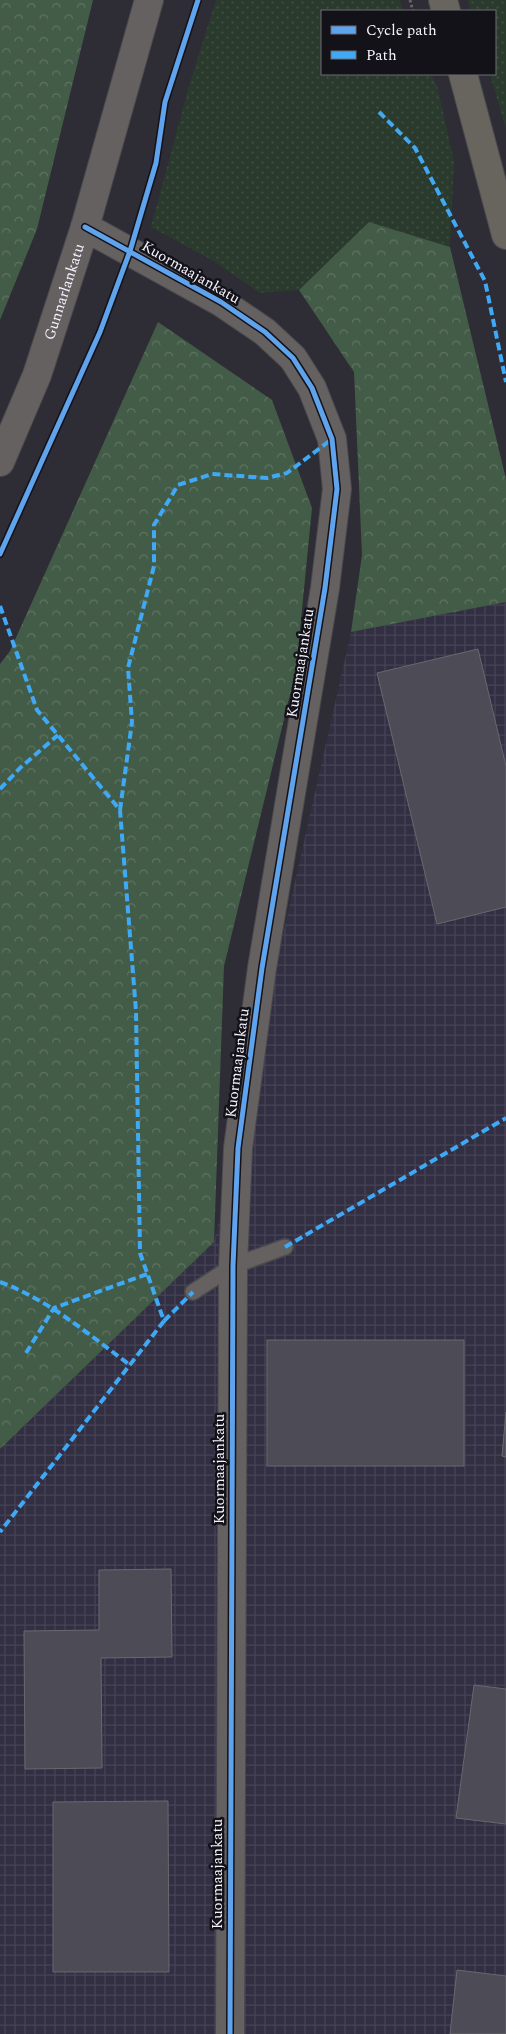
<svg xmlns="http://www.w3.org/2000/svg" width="506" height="2034" viewBox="0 0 506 2034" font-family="Spectral,serif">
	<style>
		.industrial { fill: url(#industrial-grid) }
		.grass { fill: url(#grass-dots) }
		.forest { fill: url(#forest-crowns) }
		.building { fill: #4d4b56; stroke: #69686f }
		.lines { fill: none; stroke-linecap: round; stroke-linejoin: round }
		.service-casing { stroke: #4b494f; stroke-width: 18 }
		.minor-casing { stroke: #4b494f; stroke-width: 30 }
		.tertiary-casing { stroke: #4b494f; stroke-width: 30 }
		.trunk-casing { stroke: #4b494f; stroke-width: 30 }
		.path { stroke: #686565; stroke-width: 3; stroke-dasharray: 2.5 2.5; stroke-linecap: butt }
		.service { stroke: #656160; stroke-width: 15 }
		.minor { stroke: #656160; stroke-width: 28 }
		.tertiary { stroke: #656160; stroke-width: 28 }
		.trunk { stroke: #68645e; stroke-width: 28 }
		.quiet { stroke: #3fa9f5; stroke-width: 4; stroke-dasharray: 8 4; stroke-linecap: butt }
		.cycleway-casing { stroke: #141219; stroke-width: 8 }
		.cycleway { stroke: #60a3ed; stroke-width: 5 }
		.labels { text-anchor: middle; stroke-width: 5; stroke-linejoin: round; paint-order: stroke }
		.street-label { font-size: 15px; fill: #f5f3fe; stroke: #141219 }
	</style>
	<defs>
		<pattern id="industrial-grid" width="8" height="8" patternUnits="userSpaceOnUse" patternTransform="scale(1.25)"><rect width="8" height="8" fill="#322f43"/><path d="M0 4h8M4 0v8" fill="none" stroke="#464356"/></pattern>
		<pattern id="grass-dots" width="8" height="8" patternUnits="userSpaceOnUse" patternTransform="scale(1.25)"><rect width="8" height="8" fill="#2a3b2d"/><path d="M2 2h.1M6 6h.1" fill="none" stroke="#3f4e42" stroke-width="1.8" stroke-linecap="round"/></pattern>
		<pattern id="forest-crowns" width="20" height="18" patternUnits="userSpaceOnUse" patternTransform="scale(1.25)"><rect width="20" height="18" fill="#435c47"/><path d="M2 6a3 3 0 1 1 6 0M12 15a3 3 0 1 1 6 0" fill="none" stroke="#5f7463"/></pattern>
	</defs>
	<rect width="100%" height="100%" fill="#2e2c34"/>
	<polygon class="industrial" points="506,602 506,2034 0,2034 0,1449 214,1242 351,632"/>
	<g class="grass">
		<polygon points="216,0 400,0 403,11 322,11 322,74 430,74 437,85 454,161 450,247 369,222 299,290 260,293 215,262 151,227 189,86"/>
		<polygon points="468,0 506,0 506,130 490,74 495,74 495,11 471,11"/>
	</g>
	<g class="forest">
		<polygon points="0,0 93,0 37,229 0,320"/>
		<polygon points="369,222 450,247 506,479 506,602 351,632 362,555 354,372 299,290"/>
		<polygon points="158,322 272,400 312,508 296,670 224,966 214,1242 0,1449 0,664 10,651"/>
	</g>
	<g class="building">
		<polygon points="478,649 506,766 506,907 437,924 377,673"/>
		<rect x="267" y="1340" width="197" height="126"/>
		<polygon points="506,1412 506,1457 502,1456"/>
		<polygon points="171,1569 172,1657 101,1658 102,1768 25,1769 24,1631 99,1630 99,1570"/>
		<polygon points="474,1685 506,1689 506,1824 456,1818"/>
		<polygon points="168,1801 169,1972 53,1972 53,1802"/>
		<polygon points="457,1970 506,1976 506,2034 450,2034"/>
	</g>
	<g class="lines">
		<g class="service-casing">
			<polyline id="service" points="193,1292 233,1266 285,1247"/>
		</g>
		<g class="minor-casing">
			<polyline id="minor" points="85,227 221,302 265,332 293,358 312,388 332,439 337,489 325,588 262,968 238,1148 233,1266 230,2034"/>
		</g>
		<g class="tertiary-casing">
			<g id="tertiary">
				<path id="s1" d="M0,462L37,375L85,227L149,0"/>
			</g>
		</g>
		<g class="trunk-casing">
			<g id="trunk">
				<polyline points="443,0 446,11"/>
				<polyline points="463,74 506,235"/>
			</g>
		</g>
		<polyline class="path" points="410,0 413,11"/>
		<use href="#service" class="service"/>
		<use href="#minor" class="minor"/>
		<use href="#tertiary" class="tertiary"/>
		<use href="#trunk" class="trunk"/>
		<g class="quiet">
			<polyline points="379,112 415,148 485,281 506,382"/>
			<polyline points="0,606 37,710 120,810 136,1011 140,1253 164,1321 0,1532"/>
			<polyline points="0,789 20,768 58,735"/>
			<polyline points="120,810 132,722 128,668 154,566 154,525 178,485 212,474 267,478 287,473 332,439"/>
			<polyline points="285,1247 506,1118"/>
			<path d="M0,1282C49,1300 88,1334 130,1365"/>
			<polyline points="164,1321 193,1292"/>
			<polyline points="26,1353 54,1308 147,1274"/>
		</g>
		<g class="cycleway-casing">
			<g id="cycleway">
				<polyline points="85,227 221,302 265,332 293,358 312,388 332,439 337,489 325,588 262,968 238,1148 233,1266 230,2034"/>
				<polyline points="0,554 100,332 130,251 156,163 165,102 198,0"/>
			</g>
		</g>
		<use href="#cycleway" class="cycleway"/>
	</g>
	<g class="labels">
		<g class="street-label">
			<text transform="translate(191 272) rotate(30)" y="5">Kuormaajankatu</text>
			<text dy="5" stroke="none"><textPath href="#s1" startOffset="182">Gunnarlankatu</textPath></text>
			<text transform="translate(300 663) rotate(-81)" y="5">Kuormaajankatu</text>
			<text transform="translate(237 1063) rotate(-83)" y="5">Kuormaajankatu</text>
			<text transform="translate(219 1469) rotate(-90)" y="5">Kuormaajankatu</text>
			<text transform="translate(217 1874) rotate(-90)" y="5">Kuormaajankatu</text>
		</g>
	</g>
	<rect x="321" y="10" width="175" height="65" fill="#141219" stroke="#6e6c75"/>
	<rect x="331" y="26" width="25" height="8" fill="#60a3ed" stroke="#6e6c75"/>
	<text x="366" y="35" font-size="15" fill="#f5f3fe">Cycle path</text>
	<rect x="331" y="51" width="25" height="8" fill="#3fa9f5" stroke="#6e6c75"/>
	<text x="366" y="60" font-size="15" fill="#f5f3fe">Path</text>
</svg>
